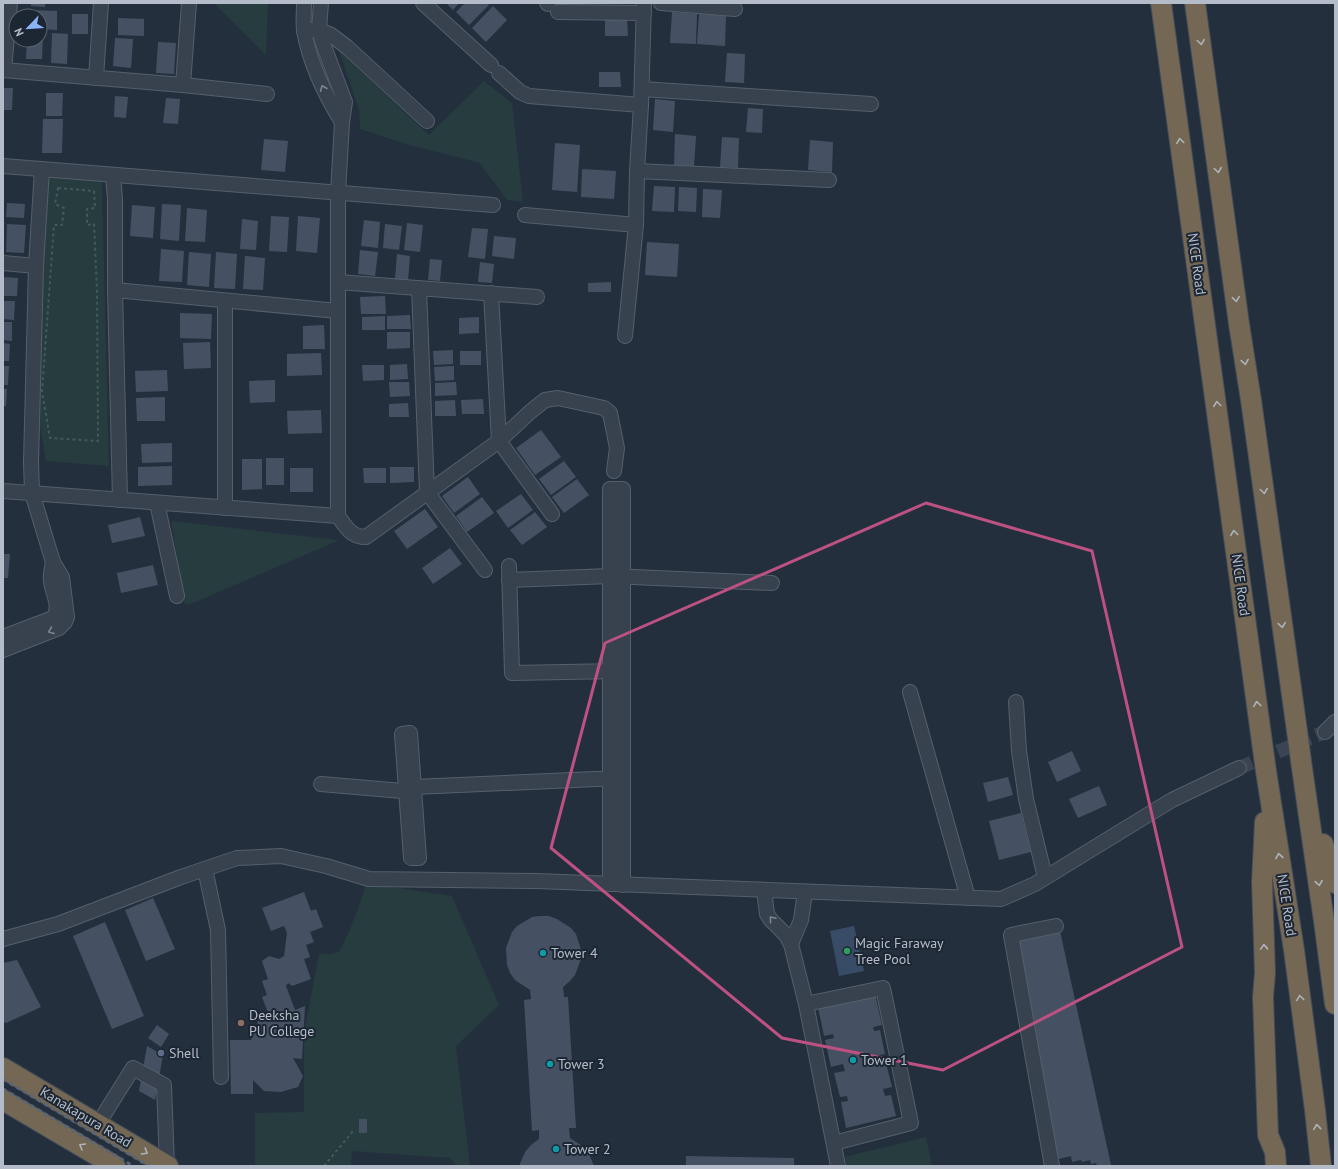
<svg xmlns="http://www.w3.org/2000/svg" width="1338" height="1169" viewBox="0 0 1338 1169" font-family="'PT Sans',sans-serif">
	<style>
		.green { fill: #263c3f }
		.water { fill: #394c67 }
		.building { fill: #455162 }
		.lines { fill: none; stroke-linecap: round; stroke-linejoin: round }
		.minor-tunnel { stroke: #3a4453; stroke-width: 14; stroke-dasharray: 14 7; stroke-linecap: butt }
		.minor-casing { stroke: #565f6c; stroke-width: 16 }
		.highway-casing { stroke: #434c59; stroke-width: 22 }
		.path { stroke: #44595c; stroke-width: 2; stroke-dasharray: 3 3; stroke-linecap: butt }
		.minor { stroke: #38414e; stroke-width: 14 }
		.highway { stroke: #746855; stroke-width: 20 }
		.rail { stroke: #5a6575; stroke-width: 3; stroke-dasharray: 4 4; stroke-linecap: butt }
		.highway-bridge-casing { stroke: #434c59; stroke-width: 22; stroke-linecap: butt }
		.highway-bridge { stroke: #746855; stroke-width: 20 }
		.oneway { stroke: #aeb4bd }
		.oneway2 { stroke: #7c8592 }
		.marked { fill: none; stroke: #bd5182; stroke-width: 3; stroke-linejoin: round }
		.leisure-dot { fill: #2e9e5b; stroke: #1d2633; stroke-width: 1.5 }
		.culture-dot { fill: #0f9aa8; stroke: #1d2633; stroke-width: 1.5 }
		.education-dot { fill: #8d6e63; stroke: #1d2633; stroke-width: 1.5 }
		.service-dot { fill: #5c6f8a; stroke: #1d2633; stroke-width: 1.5 }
		.labels { text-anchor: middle; stroke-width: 4; stroke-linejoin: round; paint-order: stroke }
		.street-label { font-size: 14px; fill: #b4bcc9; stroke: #1d2633 }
		.poi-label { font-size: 14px; fill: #b4bcc9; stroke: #1d2633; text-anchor: start }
	</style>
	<rect width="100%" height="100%" fill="#242f3e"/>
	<g class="green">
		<polygon points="214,3 268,3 266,55"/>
		<polygon points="339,50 429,135 484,81 512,103 523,202 507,200 480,163 406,144 360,129 359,110"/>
		<polygon points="49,177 102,182 109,466 46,461 36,403"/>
		<polygon points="171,521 339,540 335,542 193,603 185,605"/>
		<path d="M366,883L452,896L499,1005L456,1046L470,1166H457L450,1158L352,1151L351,1166H255V1113L304,1112V1034L319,954H329L339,952C351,929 359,908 366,883Z"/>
		<polygon points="926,1137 932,1166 846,1166 844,1157"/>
	</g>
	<polygon class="water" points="854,926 864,971 839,976 830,931"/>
	<g class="building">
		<polygon points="31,3 45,3 45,7 31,6"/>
		<polygon points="446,3 459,3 453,10"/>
		<polygon points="465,3 487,3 489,5 469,25 456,12"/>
		<polygon points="493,6 507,20 486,42 472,28"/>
		<polygon points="30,10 57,11 57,30 40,29 40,16 30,16"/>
		<polygon points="672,12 697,14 696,44 670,43"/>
		<rect x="72" y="14" width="16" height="20"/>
		<polygon points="699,14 726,16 725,46 697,44"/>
		<polygon points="118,18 144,19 144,36 118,35"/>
		<polygon points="627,19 628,36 605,36 605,20"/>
		<polygon points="52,33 68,34 67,64 51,63"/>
		<polygon points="40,36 43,36 42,59 26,59 27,40 40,40"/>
		<polygon points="115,38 133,39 131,68 113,66"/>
		<polygon points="158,42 176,43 174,74 156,73"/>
		<polygon points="727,53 745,54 744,83 725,82"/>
		<polygon points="599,72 620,72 621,87 599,87"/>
		<polygon points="3,88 13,88 12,110 3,110"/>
		<polygon points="46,93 63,93 62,116 46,116"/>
		<polygon points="115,96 128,97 126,118 114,117"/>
		<polygon points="166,98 180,99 178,124 163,123"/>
		<polygon points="655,99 675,101 673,132 653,130"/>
		<polygon points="748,108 763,109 762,133 746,132"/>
		<polygon points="43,119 63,119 62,153 42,153"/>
		<polygon points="675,134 696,136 694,166 674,165"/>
		<polygon points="722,137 739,138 738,168 720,167"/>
		<polygon points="264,139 288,141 285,172 261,170"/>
		<polygon points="810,140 833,142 832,172 808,170"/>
		<polygon points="555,143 580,145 577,192 552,190"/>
		<polygon points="582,169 616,171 614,199 581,197"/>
		<polygon points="654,186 675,187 674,212 652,211"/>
		<polygon points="679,187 697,188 696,212 678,211"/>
		<polygon points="703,189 722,190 720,218 702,217"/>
		<polygon points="7,203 25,204 24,218 6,217"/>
		<polygon points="162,204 181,205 179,241 160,239"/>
		<polygon points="132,205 155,207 153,238 130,236"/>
		<polygon points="187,208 207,210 205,242 185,241"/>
		<polygon points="271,216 289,217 287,252 269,251"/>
		<polygon points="298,216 320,218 317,253 296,251"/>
		<polygon points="242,219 258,221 256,250 240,249"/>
		<polygon points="364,220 380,222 378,248 361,246"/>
		<polygon points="407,223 423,225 420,252 404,250"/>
		<polygon points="7,224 26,225 24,253 6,252"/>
		<polygon points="385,224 402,226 399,250 383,248"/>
		<polygon points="472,228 488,229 485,259 468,257"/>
		<polygon points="494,236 516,238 514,259 492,256"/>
		<polygon points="647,242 679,244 677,277 645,275"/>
		<polygon points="161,249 184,251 182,282 159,281"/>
		<polygon points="360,250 378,252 375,276 358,274"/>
		<polygon points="189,252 211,254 209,287 187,285"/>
		<polygon points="216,252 237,254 235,289 214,288"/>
		<polygon points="397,254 410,256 408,281 395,279"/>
		<polygon points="245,256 265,258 263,290 243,289"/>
		<polygon points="430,259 442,260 440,281 428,280"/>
		<polygon points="480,262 494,264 492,283 478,282"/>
		<polygon points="3,277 18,278 17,296 3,296"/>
		<polygon points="611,282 611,292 588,292 588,283"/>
		<polygon points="385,296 386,314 361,314 360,297"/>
		<polygon points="3,301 15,301 14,320 3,319"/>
		<polygon points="180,313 212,314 211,339 180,338"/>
		<polygon points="410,315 411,329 387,329 387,316"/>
		<polygon points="385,316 385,330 362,330 362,317"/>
		<polygon points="479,317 479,333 459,334 459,318"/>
		<polygon points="3,322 12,322 12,341 3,340"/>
		<polygon points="324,325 325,349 303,349 303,326"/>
		<polygon points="387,332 410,332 410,348 387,349"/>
		<polygon points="210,342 211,368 184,369 183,343"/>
		<polygon points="3,343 10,344 9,361 3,361"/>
		<polygon points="453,350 453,364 434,365 433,351"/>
		<rect x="460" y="351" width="21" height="14"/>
		<polygon points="321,353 322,375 287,376 287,354"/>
		<polygon points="407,364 408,379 390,380 390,365"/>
		<polygon points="362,365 384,365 384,380 363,381"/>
		<polygon points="3,366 9,366 8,385 3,385"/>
		<polygon points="454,366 454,380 435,381 434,367"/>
		<polygon points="167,370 168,391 136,392 135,371"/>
		<polygon points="275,380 275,402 250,403 249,381"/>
		<polygon points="389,382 409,382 410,396 390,397"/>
		<polygon points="456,382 457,395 435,396 435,383"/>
		<polygon points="3,389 7,389 6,406 3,406"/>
		<polygon points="165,397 165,421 137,421 136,398"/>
		<polygon points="483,399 484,414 462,414 461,400"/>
		<polygon points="455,400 456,416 435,416 435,401"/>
		<polygon points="408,403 409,417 389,417 389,404"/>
		<polygon points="321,410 322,433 288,434 287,411"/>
		<polygon points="541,430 561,457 535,475 516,448"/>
		<polygon points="172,443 172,462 142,463 141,444"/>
		<rect x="266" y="458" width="18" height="27"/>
		<polygon points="242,459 262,459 262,489 242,490"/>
		<polygon points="564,461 576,477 551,495 539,479"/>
		<polygon points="172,466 172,485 138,486 138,467"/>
		<polygon points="390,467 414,467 414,482 390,483"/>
		<rect x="290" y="468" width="23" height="24"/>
		<polygon points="363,468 386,468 386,483 364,483"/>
		<polygon points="468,477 480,494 454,513 442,496"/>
		<polygon points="577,479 589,495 564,513 552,497"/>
		<polygon points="521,494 533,510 508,528 496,511"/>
		<polygon points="482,497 494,513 467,532 456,516"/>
		<polygon points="425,509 438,527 407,549 394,531"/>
		<polygon points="535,512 547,527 522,545 510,530"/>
		<polygon points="140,517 145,536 112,543 108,525"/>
		<polygon points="450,548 462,564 433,584 422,568"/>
		<polygon points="3,554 10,554 8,578 3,578"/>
		<polygon points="153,565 158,585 121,593 117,573"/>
		<polygon points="1072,751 1081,771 1057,782 1048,762"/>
		<polygon points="1008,777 1013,795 988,802 983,783"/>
		<polygon points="1099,786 1107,805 1078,818 1069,799"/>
		<polygon points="1021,813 1031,852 999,860 989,821"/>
		<polygon points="304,892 311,911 316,909 323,927 310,932 314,942 306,945 310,957 304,959 311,979 292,986 288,983 286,986 295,1010 305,1006 302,1059 293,1058 303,1076 298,1087 281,1092 264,1091 253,1080 253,1094 231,1094 230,1040 251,1040 259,1019 269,1015 262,997 267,995 262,981 268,979 262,961 269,956 279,959 284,956 287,933 284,926 271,931 262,908"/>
		<polygon points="153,898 175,949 146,961 125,910"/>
		<polygon points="540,916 549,916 557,919 571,928 576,934 581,950 581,959 575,975 570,981 563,987 564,997 568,997 576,1128 569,1128 570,1138 584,1147 589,1154 594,1166 519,1166 525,1152 531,1145 539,1139 539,1130 532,1131 524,1000 531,999 530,990 515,980 510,973 507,965 506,948 512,932 517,926 532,917"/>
		<polygon points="105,922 144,1016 112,1029 73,936"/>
		<polygon points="1060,931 1111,1165 1107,1166 1097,1166 1096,1163 1091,1164 1090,1160 1082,1162 1081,1160 1072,1162 1071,1156 1059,1159 1012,941"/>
		<polygon points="17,960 41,1007 6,1023 3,1022 3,963"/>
		<polygon points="875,994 882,1025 873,1027 874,1031 880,1030 885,1054 875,1056 877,1065 886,1063 892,1087 883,1089 885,1096 891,1095 896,1116 846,1128 841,1102 848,1101 847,1096 840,1097 834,1073 845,1071 843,1064 831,1067 825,1040 834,1038 833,1034 824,1036 818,1007"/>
		<polygon points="157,1025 169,1034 161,1047 148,1038"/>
		<polygon points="147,1046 163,1055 155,1100 139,1091"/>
		<rect x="359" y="1119" width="8" height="14"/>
		<polygon points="686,1156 794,1158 794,1166 686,1166"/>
	</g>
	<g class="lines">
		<polyline class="minor-tunnel" points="1239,768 1325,732"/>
		<g class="minor-casing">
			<g id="minor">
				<path d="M304,3C304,12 303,22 304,31C310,63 325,95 342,122"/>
				<polyline points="423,3 491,65"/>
				<polyline points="547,3 548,4"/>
				<polyline points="661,3 735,9"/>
				<polyline points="558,12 644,13"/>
				<polyline points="304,30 319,30 331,35 347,47 427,121"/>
				<polyline points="3,70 183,85 267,94"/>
				<polyline points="4,70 10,3"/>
				<polyline points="499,73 520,92 529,96 641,105"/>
				<polyline points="96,78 101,3"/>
				<polyline points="183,85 189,3"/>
				<polyline points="642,89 871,104"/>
				<polyline points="3,166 493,205"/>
				<polyline points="637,171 829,180"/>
				<polyline points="113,175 115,199 115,290 120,500"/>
				<polyline points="525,215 636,225"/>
				<polyline points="3,263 36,266"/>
				<polyline points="338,282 537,297"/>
				<polyline points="419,288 427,492 485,570"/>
				<polyline points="115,290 338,311"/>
				<polyline points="491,293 499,441 552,514"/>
				<polyline points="625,336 636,225 637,171 641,105 644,3"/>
				<polyline points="3,491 338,516 338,193 342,122 345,102 322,41 319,30 321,3"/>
				<polyline points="157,503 177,596"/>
				<polyline points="225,508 225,301"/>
				<path d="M338,516C346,527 351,537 366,537L499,441L530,412L545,400L558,398L604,408L610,413L617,448L614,471"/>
				<polyline points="509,566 512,673 618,671"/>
				<polyline points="509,580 610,576 772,583"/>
				<path d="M3,637L53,618C62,607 52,593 51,581C50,575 52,568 53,562"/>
				<polyline points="3,650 59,628 65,622 67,617 62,577 53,562 32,493 31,462 36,266 42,169"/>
				<polyline points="910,692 968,898"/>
				<polyline points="1016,702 1019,751 1026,799 1045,877"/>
				<polyline points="1325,732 1335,722"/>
				<polygon points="410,733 419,858 411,858 402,734"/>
				<polyline points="321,784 414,792"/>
				<polyline points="414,787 619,778"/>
				<polyline points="205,869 218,930 221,1077"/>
				<polyline points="610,884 610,489 623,489 623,885"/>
				<polyline points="764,890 767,914 771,920 786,935 791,944 806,1004 838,1166"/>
				<polyline points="3,939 58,924 181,877 237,858 281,856 326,866 369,879 536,881 1001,899 1035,884 1172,800 1239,768"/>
				<polyline points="791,944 801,920 805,892"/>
				<polyline points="806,1004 883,988 911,1123 834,1143"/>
				<polyline points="98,1124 133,1068 164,1085 167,1165"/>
				<polyline points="1052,1166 1011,935 1056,926"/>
			</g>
		</g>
		<g class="highway-casing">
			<g id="highway">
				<polyline points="1161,3 1262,742"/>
				<polyline points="1195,3 1239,324 1251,400 1297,731"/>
				<polyline points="1301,761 1324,921 1335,1004"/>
				<polyline points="1266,771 1294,950 1315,1110 1321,1166"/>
				<polyline points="1265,822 1262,882 1265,973 1263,997 1268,1135 1275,1152 1276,1166"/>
				<polyline points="1323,844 1335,883"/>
				<polyline points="3,1068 168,1166"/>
				<polyline points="3,1100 115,1166"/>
			</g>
		</g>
		<g class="path">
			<polygon points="58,188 94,191 95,208 87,209 87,225 94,224 97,291 98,441 50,438 42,392 54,225 62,225 64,208 55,204"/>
			<polyline points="324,1166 354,1130"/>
		</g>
		<use href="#minor" class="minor"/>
		<use href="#highway" class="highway"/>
		<g class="rail">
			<polyline points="3,1079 149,1166"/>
			<polyline points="3,1089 133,1166"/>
		</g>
		<g class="highway-bridge-casing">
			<g id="highway-bridge">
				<polyline points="1297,731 1301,761"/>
				<polyline points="1262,742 1266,771"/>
			</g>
		</g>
		<use href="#highway-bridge" class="highway-bridge"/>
	</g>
	<defs><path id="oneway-chevron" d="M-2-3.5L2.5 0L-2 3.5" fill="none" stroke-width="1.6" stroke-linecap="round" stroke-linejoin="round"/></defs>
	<g class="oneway">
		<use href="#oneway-chevron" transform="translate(1201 42) rotate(82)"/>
		<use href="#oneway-chevron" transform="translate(1180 141) rotate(-98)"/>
		<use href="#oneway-chevron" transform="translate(1218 170) rotate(82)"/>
		<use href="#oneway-chevron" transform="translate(1236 299) rotate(82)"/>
		<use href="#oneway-chevron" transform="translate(1245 362) rotate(81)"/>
		<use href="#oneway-chevron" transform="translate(1217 404) rotate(-98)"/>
		<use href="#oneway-chevron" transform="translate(1264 491) rotate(82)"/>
		<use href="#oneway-chevron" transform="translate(1234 533) rotate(-98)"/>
		<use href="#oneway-chevron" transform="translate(1282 625) rotate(82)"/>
		<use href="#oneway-chevron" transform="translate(1257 704) rotate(-97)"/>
		<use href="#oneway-chevron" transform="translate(1279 856) rotate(-99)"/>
		<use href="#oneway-chevron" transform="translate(1319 883) rotate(81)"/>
		<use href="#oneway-chevron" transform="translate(1264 947) rotate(-92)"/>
		<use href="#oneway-chevron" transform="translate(1300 998) rotate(-98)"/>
		<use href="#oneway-chevron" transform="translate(1317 1127) rotate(-96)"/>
		<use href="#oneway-chevron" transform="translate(82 1146) rotate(-150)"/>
		<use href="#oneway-chevron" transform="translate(145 1152) rotate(31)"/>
	</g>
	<g class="oneway2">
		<use href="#oneway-chevron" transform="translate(323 88) rotate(-113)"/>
		<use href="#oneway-chevron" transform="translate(51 631) rotate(158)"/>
		<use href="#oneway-chevron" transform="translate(772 919) rotate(-130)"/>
	</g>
	<path class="marked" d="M926,503L1092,551L1182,947L943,1070L782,1038L551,848L605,643Z"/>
	<circle class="leisure-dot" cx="847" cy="951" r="4"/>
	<g class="culture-dot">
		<circle cx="543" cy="953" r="4"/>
		<circle cx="853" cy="1060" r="4"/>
		<circle cx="550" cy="1064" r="4"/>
		<circle cx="556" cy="1149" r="4"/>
	</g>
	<circle class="education-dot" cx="241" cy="1023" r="4"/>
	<circle class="service-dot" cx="161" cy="1053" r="4"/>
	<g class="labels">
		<g class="street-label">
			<text transform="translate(1197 264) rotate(82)" y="5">NICE Road</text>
			<text transform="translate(1241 585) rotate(82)" y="5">NICE Road</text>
			<text transform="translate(1287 905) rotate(81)" y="5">NICE Road</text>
			<text transform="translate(86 1117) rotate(31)" y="5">Kanakapura Road</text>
		</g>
		<g class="poi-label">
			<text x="855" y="948">Magic Faraway<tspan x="855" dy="16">Tree Pool</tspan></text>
			<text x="551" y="958">Tower 4</text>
			<text x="249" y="1020">Deeksha<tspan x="249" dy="16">PU College</tspan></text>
			<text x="169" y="1058">Shell</text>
			<text x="861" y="1065">Tower 1</text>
			<text x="558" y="1069">Tower 3</text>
			<text x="564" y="1154">Tower 2</text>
		</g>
	</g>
	<rect width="1338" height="1169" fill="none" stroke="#b4bcc9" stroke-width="8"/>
	<g transform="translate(28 28) rotate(245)"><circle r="19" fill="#1d2633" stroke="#59626f"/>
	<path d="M0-3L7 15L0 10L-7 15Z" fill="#8ab4f8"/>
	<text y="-6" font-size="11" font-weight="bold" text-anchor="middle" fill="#b4bcc9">N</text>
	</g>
</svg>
